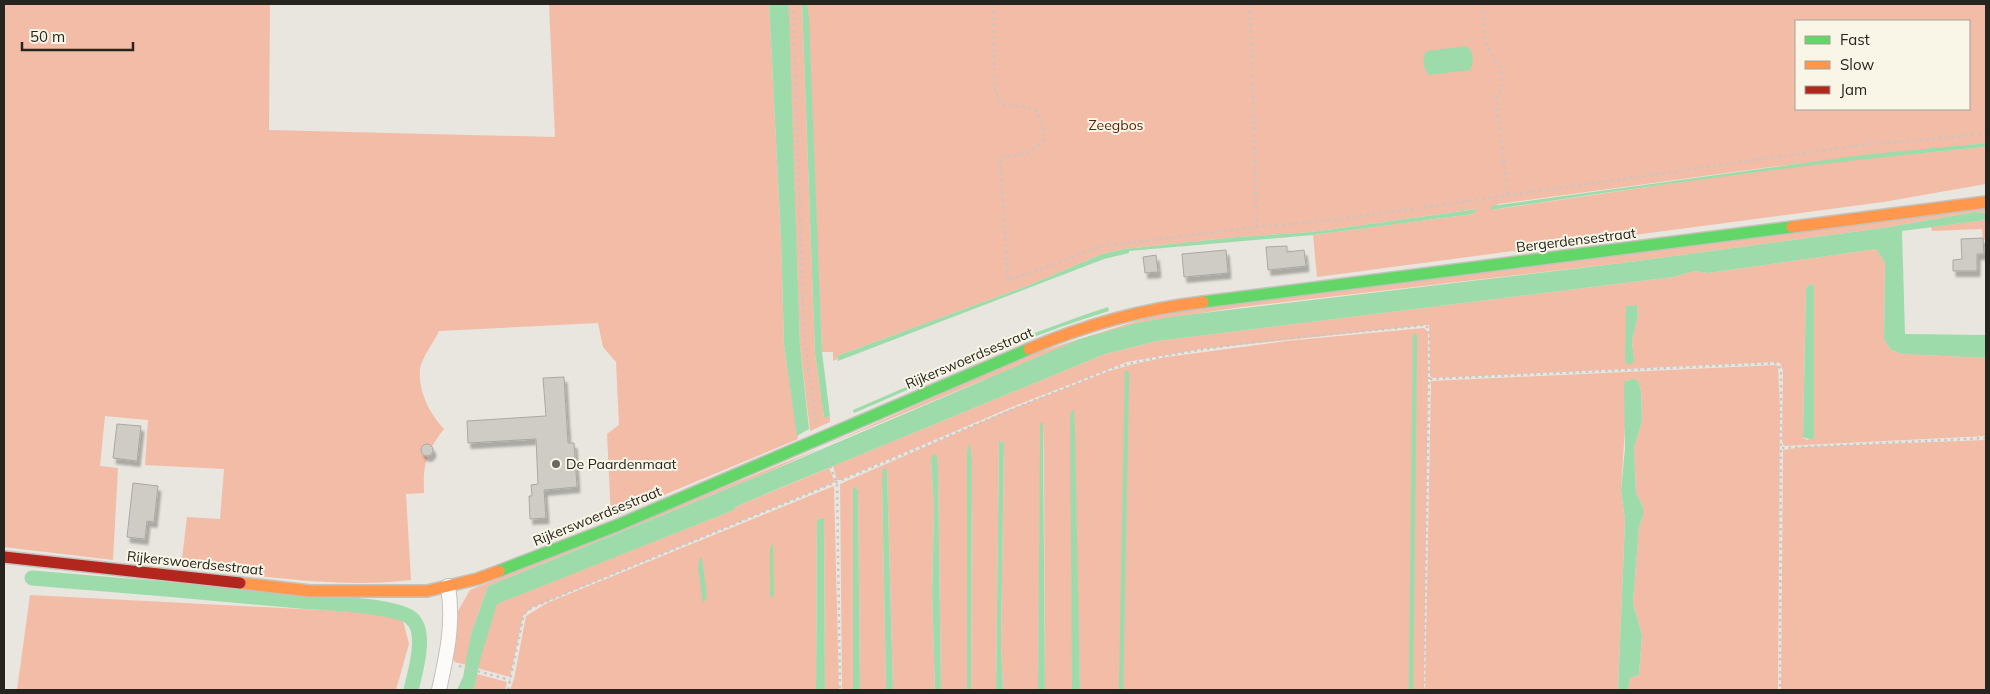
<svg xmlns="http://www.w3.org/2000/svg" width="1990" height="694" viewBox="0 0 1990 694" font-family="Mulish,sans-serif">
	<style>
		.green { fill: #f3bca7; fill-rule: evenodd }
		.water { fill: #9ddcaa }
		.lines { fill: none; stroke-linecap: round; stroke-linejoin: round }
		.stream { stroke: #9ddcaa; stroke-width: 4.5 }
		.canal { stroke: #9ddcaa; stroke-width: 15 }
		.building { fill: #cfccc6; stroke: #aba8a3; filter: url(#shadow) }
		.street-casing { stroke: #c4c2bc; stroke-width: 16 }
		.fast-casing { stroke: #c4c2bc; stroke-width: 14 }
		.slow-casing { stroke: #c4c2bc; stroke-width: 14 }
		.jam-casing { stroke: #c4c2bc; stroke-width: 14 }
		.path { stroke: #c7c6c4; stroke-width: 2.5; stroke-dasharray: 2.5 4; stroke-linecap: butt }
		.street { stroke: #fcfbfa; stroke-width: 14 }
		.fast { stroke: #63d668; stroke-width: 11 }
		.slow { stroke: #ff974d; stroke-width: 11 }
		.jam { stroke: #b3261e; stroke-width: 11 }
		.poi-dot { fill: #696861; stroke: #faf6e7; stroke-width: 2 }
		.labels { text-anchor: middle; stroke-width: 4; stroke-linejoin: round; paint-order: stroke }
		.park-label { font-size: 14px; fill: #5e210b; stroke: #faf6e7 }
		.street-label { font-size: 14px; fill: #25241e; stroke: #faf6e7 }
		.poi-label { font-size: 14px; fill: #25241e; stroke: #faf6e7; text-anchor: start }
	</style>
	<defs>
		<filter id="shadow"><feDropShadow dx="3" dy="5.5" stdDeviation="1" flood-color="#0004"/></filter>
	</defs>
	<rect width="100%" height="100%" fill="#e8e6de"/>
	<g class="green">
		<path d="M4,4H270L269,130L555,137L549,4H769L781,239L784,345L798,439L611,517L607,434L619,425L616,362L603,347L598,323L439,331C434,342 422,357 420,369C418,392 430,414 444,429C426,452 423,464 424,493L406,494L411,580C335,589 257,575 181,567L187,517L220,519L224,469L145,465L148,420L105,416L100,466L118,468L113,560L4,547Z"/>
		<polygon points="788,4 802,4 815,353 824,418 830,416 830,422 810,431 800,345"/>
		<path d="M807,4H1986V143L1763,168L1498,204L1492,210L1748,172L1860,159L1986,147V184L1883,202L1317,277L1313,235L1473,214L1476,209L1312,232L1237,237L1124,249L1102,254L1027,286L837,356V359L833,361V352H822ZM1796,21H1969V109H1796Z"/>
		<polygon points="1986,205 1986,213 1975,212 1883,228 1622,263 1242,307 1141,322 981,381 825,446 1026,356 1159,314"/>
		<polygon points="1986,220 1986,239 1983,240 1982,229 1932,231 1931,227"/>
		<path d="M1876,249L1885,263L1884,339L1891,350L1903,354L1986,358V436L1784,446L1782,441L1783,371L1780,363L1775,362L1433,378L1430,376L1429,325H1426L1201,349L1127,362L1012,407L840,480H837L833,466L1105,354L1157,341L1673,277L1694,271L1708,273ZM1812,284L1814,286V437L1807,440L1803,437L1806,287ZM1626,306H1637L1638,316L1632,340L1634,361Z"/>
		<polygon points="1424,328 1428,332 1428,378 1424,690 1080,690 1073,410 1072,690 1045,690 1044,462 1043,424 1041,423 1038,690 1003,690 1001,644 1004,442 999,441 996,690 971,690 972,459 970,444 967,450 967,690 941,690 938,468 937,456 933,455 931,461 934,509 932,591 935,690 893,690 887,468 882,480 886,690 860,690 858,489 853,487 853,690 842,690 840,484 1007,411 1109,371 1134,364 1167,357 1286,341"/>
		<polygon points="1776,365 1778,366 1780,411 1778,690 1628,690 1630,678 1639,675 1642,635 1633,603 1639,527 1643,517 1643,507 1636,493 1634,448 1642,421 1641,390 1638,381 1628,380 1621,490 1625,520 1618,690 1425,690 1431,381"/>
		<polygon points="1986,440 1986,690 1781,690 1783,450 1802,447"/>
		<polygon points="821,448 766,473 488,586 471,634 468,658 469,661 496,604 734,510 735,507 829,468 835,482 531,608 523,616 510,677 455,662 452,657 458,611 470,590"/>
		<polygon points="834,486 839,690 825,690 824,519 821,518 817,520 816,690 510,690 514,679 526,616 547,603"/>
		<polygon points="30,595 378,613 403,621 409,644 396,690 17,690"/>
		<polygon points="477,674 507,682 505,690 474,690"/>
	</g>
	<g class="water">
		<polygon points="769,4 788,4 789,16 800,345 809,429 797,436 784,345 781,239"/>
		<polygon points="802,4 807,4 809,18 822,352 830,416 824,418 815,353"/>
		<path d="M1467,46C1474,52 1474,63 1470,70L1429,75C1423,68 1421,58 1427,51Z"/>
		<path d="M1986,143V147C1822,162 1660,184 1497,209L1492,210L1491,206L1862,155Z"/>
		<polygon points="1477,209 1473,214 1313,235 1129,251 1129,253 1104,259 838,361 837,356 1027,286 1102,254 1124,249 1237,237 1312,232"/>
		<polygon points="1975,212 1986,213 1986,220 1902,231 1905,334 1986,335 1986,358 1903,354 1891,350 1884,339 1885,263 1876,249 1708,273 1694,271 1673,277 1157,341 1105,354 775,490 735,507 734,510 497,604 480,660 474,690 457,690 463,677 471,634 488,586 766,473 1080,339 1141,322 1178,316 1622,263 1883,228"/>
		<polygon points="1812,284 1814,286 1814,437 1812,440 1803,437 1806,287"/>
		<polygon points="1637,305 1638,316 1632,340 1634,361 1630,365 1625,362 1626,306"/>
		<path d="M1108,307L1109,311C1021,338 938,377 854,413L853,410C937,374 1021,335 1108,307Z"/>
		<polygon points="1633,379 1638,381 1641,390 1642,421 1634,448 1636,493 1643,507 1643,517 1639,527 1633,603 1642,635 1639,675 1630,678 1628,690 1618,690 1625,520 1621,490 1625,448 1624,388 1624,382"/>
		<polygon points="1074,410 1075,431 1080,690 1072,690 1070,413"/>
		<polygon points="1040,423 1043,423 1045,690 1038,690"/>
		<polygon points="999,441 1004,442 1001,644 1003,690 996,690"/>
		<polygon points="970,443 972,459 971,690 967,690 967,450"/>
		<polygon points="932,455 937,455 938,468 941,690 935,690 932,591 934,509 931,461"/>
		<polygon points="887,468 893,690 886,690 882,480 883,469"/>
		<polygon points="853,487 858,489 860,690 853,690"/>
		<polygon points="821,518 824,519 825,690 816,690 817,520"/>
		<polygon points="773,543 774,595 770,598 770,548"/>
		<polygon points="700,558 702,558 707,596 703,604 698,567"/>
	</g>
	<g class="lines">
		<g class="stream">
			<polyline points="1121,690 1127,373"/>
			<polyline points="1411,690 1415,336"/>
		</g>
		<path class="canal" d="M32,578C121,585 211,593 300,601C323,603 395,605 411,618C428,631 415,673 411,690"/>
	</g>
	<g class="building">
		<polygon points="1983,238 1984,254 1977,254 1977,271 1953,271 1953,260 1962,259 1961,239"/>
		<polygon points="1287,246 1287,252 1304,250 1306,266 1268,270 1266,247"/>
		<polygon points="1226,250 1228,273 1184,277 1182,254"/>
		<polygon points="1156,255 1158,272 1145,273 1143,257"/>
		<polygon points="564,377 568,443 574,443 577,487 544,490 546,518 530,519 529,496 532,496 531,485 538,484 536,439 468,443 467,421 546,416 543,378"/>
		<polygon points="117,424 141,426 137,461 113,458"/>
		<circle cx="427" cy="450" r="6"/>
		<polygon points="133,483 158,486 154,522 147,521 145,539 127,537"/>
	</g>
	<g class="lines">
		<g class="street-casing">
			<path id="street" d="M439,690C447,654 454,623 448,586"/>
		</g>
		<g class="fast-casing">
			<g id="fast">
				<polyline points="1203,302 1792,227"/>
				<polyline points="499,571 618,525 1029,349"/>
			</g>
		</g>
		<g class="slow-casing">
			<g id="slow">
				<polyline points="1792,227 1986,202"/>
				<path d="M1029,349C1085,325 1143,309 1203,302"/>
				<polyline points="240,583 310,591 427,591 477,579 499,571"/>
			</g>
		</g>
		<g class="jam-casing">
			<polyline id="jam" points="4,557 240,583"/>
		</g>
		<g class="path">
			<polyline points="793,4 804,334 816,422"/>
			<path d="M993,4L995,89L1001,105L1028,107L1038,112L1045,137C1036,155 1018,155 1000,157L1008,281L1102,246L1257,227L1334,220L1860,145L1986,134"/>
			<polyline points="1250,4 1257,227"/>
			<polyline points="1482,4 1486,45 1500,67 1503,84 1496,100 1508,195"/>
			<polyline points="1782,448 1986,438"/>
			<polyline points="825,454 837,483 840,690"/>
			<polyline points="459,666 510,680"/>
			<path d="M508,690L524,614L533,607L1113,368C1215,341 1322,336 1426,325L1429,331V379"/>
			<polyline points="1424,690 1429,379 1777,363 1781,370 1780,690"/>
		</g>
		<use href="#street" class="street"/>
		<use href="#fast" class="fast"/>
		<use href="#slow" class="slow"/>
		<use href="#jam" class="jam"/>
	</g>
	<circle class="poi-dot" cx="556" cy="464" r="5"/>
	<g class="labels">
		<g class="park-label">
			<text x="1116" y="130">Zeegbos</text>
		</g>
		<g class="street-label">
			<text transform="translate(1576 240) rotate(-7)" y="5">Bergerdensestraat</text>
			<text transform="translate(969 358) rotate(-23)" y="5">Rijkerswoerdsestraat</text>
			<text transform="translate(597 516) rotate(-22)" y="5">Rijkerswoerdsestraat</text>
			<text transform="translate(195 563) rotate(6)" y="5">Rijkerswoerdsestraat</text>
		</g>
		<g class="poi-label">
			<text x="566" y="469">De Paardenmaat</text>
		</g>
	</g>
	<rect width="1990" height="694" fill="none" stroke="#25241e" stroke-width="10"/>
	<rect x="1795" y="20" width="175" height="90" fill="#faf6e7" stroke="#a5a297"/>
	<rect x="1805" y="36" width="25" height="8" fill="#63d668" stroke="#a5a297"/>
	<text x="1840" y="45" font-size="15" fill="#25241e">Fast</text>
	<rect x="1805" y="61" width="25" height="8" fill="#ff974d" stroke="#a5a297"/>
	<text x="1840" y="70" font-size="15" fill="#25241e">Slow</text>
	<rect x="1805" y="86" width="25" height="8" fill="#b3261e" stroke="#a5a297"/>
	<text x="1840" y="95" font-size="15" fill="#25241e">Jam</text>
	<path d="M22 42v8h111v-8" fill="none" stroke="#25241e" stroke-width="2.5"/>
	<text x="30" y="42" font-size="15" fill="#25241e" stroke="#faf6e7" stroke-width="4" paint-order="stroke">50 m</text>
</svg>
